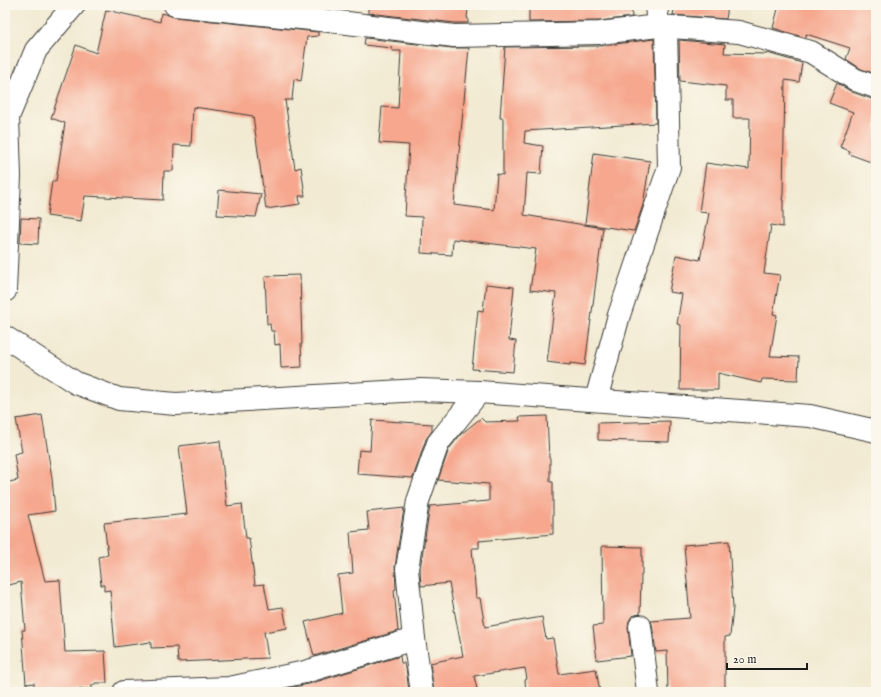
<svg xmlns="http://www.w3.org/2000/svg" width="881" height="697" viewBox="0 0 881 697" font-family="'IM FELL English',serif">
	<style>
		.building { fill: #f6a78e }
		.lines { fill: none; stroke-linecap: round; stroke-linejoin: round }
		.minor-casing { stroke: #3c3b37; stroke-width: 24 }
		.minor { stroke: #fff; stroke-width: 22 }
	</style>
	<rect width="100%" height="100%" fill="#fbf7ec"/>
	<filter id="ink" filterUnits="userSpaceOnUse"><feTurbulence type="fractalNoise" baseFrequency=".025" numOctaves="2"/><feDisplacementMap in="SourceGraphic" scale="8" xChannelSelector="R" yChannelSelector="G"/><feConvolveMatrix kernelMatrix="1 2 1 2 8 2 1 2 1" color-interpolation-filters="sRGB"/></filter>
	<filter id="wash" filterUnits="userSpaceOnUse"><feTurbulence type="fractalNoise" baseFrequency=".012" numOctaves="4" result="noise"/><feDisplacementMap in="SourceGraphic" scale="16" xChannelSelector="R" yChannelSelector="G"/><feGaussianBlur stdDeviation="0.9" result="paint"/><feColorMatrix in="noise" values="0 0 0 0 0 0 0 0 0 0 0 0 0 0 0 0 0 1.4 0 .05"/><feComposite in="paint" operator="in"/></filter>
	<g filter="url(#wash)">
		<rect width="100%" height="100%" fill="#f2ead2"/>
		<g id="blocks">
			<g class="building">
				<polygon points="368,5 466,5 465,9 468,9 467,18 468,18 468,23 455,23 368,13"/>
				<polygon points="529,5 631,5 632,17 599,21 529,22"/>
				<polygon points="675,5 728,5 726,19 673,15"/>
				<polygon points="779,5 876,5 876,74 861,69 846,59 850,48 806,34 806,38 773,28"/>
				<polygon points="106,10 160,22 161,13 166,14 168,15 174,17 318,32 318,36 307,37 301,81 294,79 292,100 285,100 295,169 301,167 305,196 299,196 300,204 266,209 253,116 223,111 193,107 191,146 174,145 173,171 164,171 163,200 85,196 81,221 47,216 52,181 56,181 65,123 51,118 76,45 96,53"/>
				<polygon points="365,38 452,48 469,48 454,205 494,210 497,174 503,175 503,118 500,118 505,47 600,46 654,39 656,123 525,131 524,143 543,146 541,174 527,173 524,215 603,228 585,365 570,363 570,365 547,362 556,293 530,290 536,249 453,239 452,255 421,253 422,217 405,216 409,145 379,143 382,107 398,108 401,51 392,51 392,48 364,45"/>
				<polygon points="679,40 725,44 724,53 767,54 767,53 802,63 799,82 785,80 783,194 782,200 783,200 783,227 771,225 764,273 780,275 773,314 777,315 770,356 799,357 798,380 762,379 761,383 718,373 718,390 680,390 681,325 677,324 682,294 669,292 676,255 700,260 709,213 699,212 706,163 749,169 750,118 733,118 733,100 726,100 726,86 680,81"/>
				<polygon points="837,83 852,92 872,99 876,99 876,164 849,154 850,151 840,147 853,112 829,103"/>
				<polygon points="594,153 650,161 643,205 634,231 585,224"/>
				<polygon points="219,190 261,194 256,217 217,215"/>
				<polygon points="21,218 39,219 38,244 20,243"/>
				<polygon points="300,275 302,344 301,344 302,367 281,368 280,344 275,345 274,331 271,331 270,324 267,324 265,276"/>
				<polygon points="486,284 514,287 509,340 516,341 513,372 472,369 478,310 483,311"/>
				<polygon points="42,415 52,478 55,511 28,515 45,581 60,580 65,652 105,651 107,683 95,683 95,685 92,685 92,689 68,690 68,692 34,692 34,683 26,684 22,630 25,630 21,582 5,586 5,483 18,480 14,454 22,452 16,419"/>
				<polygon points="547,416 549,458 550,458 550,482 553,482 553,534 479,541 479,548 472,548 476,598 480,598 485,627 542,617 546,639 553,638 559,674 596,669 600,692 526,692 525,680 527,679 525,668 474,676 477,689 461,692 434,692 430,663 463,656 449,583 421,586 420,569 430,506 489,501 489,484 438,480 449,449 461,434 481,418 485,422 520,421 519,417"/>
				<polygon points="372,420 432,424 432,431 426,439 413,478 357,474 359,450 370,451"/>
				<polygon points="670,421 669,442 598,440 598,423"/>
				<polygon points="220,441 227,506 242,504 246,538 249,538 255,585 264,584 269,609 283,607 287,628 264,632 268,658 178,662 177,647 151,648 151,642 115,647 110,590 104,591 104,585 101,585 98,557 108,555 104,523 187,514 179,446"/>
				<polygon points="404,508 395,567 396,589 394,590 398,631 314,656 305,622 342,613 338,575 353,573 350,532 369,530 367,512"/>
				<polygon points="729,541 733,608 730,636 725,637 725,692 668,692 667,651 656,652 652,624 651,621 690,618 684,545"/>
				<polygon points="602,546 642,547 642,575 641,575 640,614 632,616 629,621 628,627 631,656 597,660 593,626 603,625"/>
				<polygon points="400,656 401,663 404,663 405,668 406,667 409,692 289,692 288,688 309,684"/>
			</g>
		</g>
	</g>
	<g filter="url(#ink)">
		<use href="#blocks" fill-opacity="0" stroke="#3c3b37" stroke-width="1"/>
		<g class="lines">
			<g class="minor-casing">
				<g id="minor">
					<polyline points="175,5 339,22 454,36 600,33 658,26"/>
					<polyline points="656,5 658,26 739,32 811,52 856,80 876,87"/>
					<polyline points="5,291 10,176 8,117 36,50 74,5"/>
					<polyline points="5,337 76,383 119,399 176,404 420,390 479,392 810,416 876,431"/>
					<polyline points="596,400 619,315 669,167 666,27"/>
					<polyline points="640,626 648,692"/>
					<polyline points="124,692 229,688 305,672 414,639"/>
					<polyline points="422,692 414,639 407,569 418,501 438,443 479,392"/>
				</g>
			</g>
			<use href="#minor" class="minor"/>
		</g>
	</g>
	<rect width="881" height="697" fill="none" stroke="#fbf7ec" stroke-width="20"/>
	<path d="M727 663v6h80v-6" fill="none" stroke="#1c1c1c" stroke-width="2"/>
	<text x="733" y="663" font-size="12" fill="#1c1c1c" stroke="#fbf7ec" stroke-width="3" paint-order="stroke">20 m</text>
</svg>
